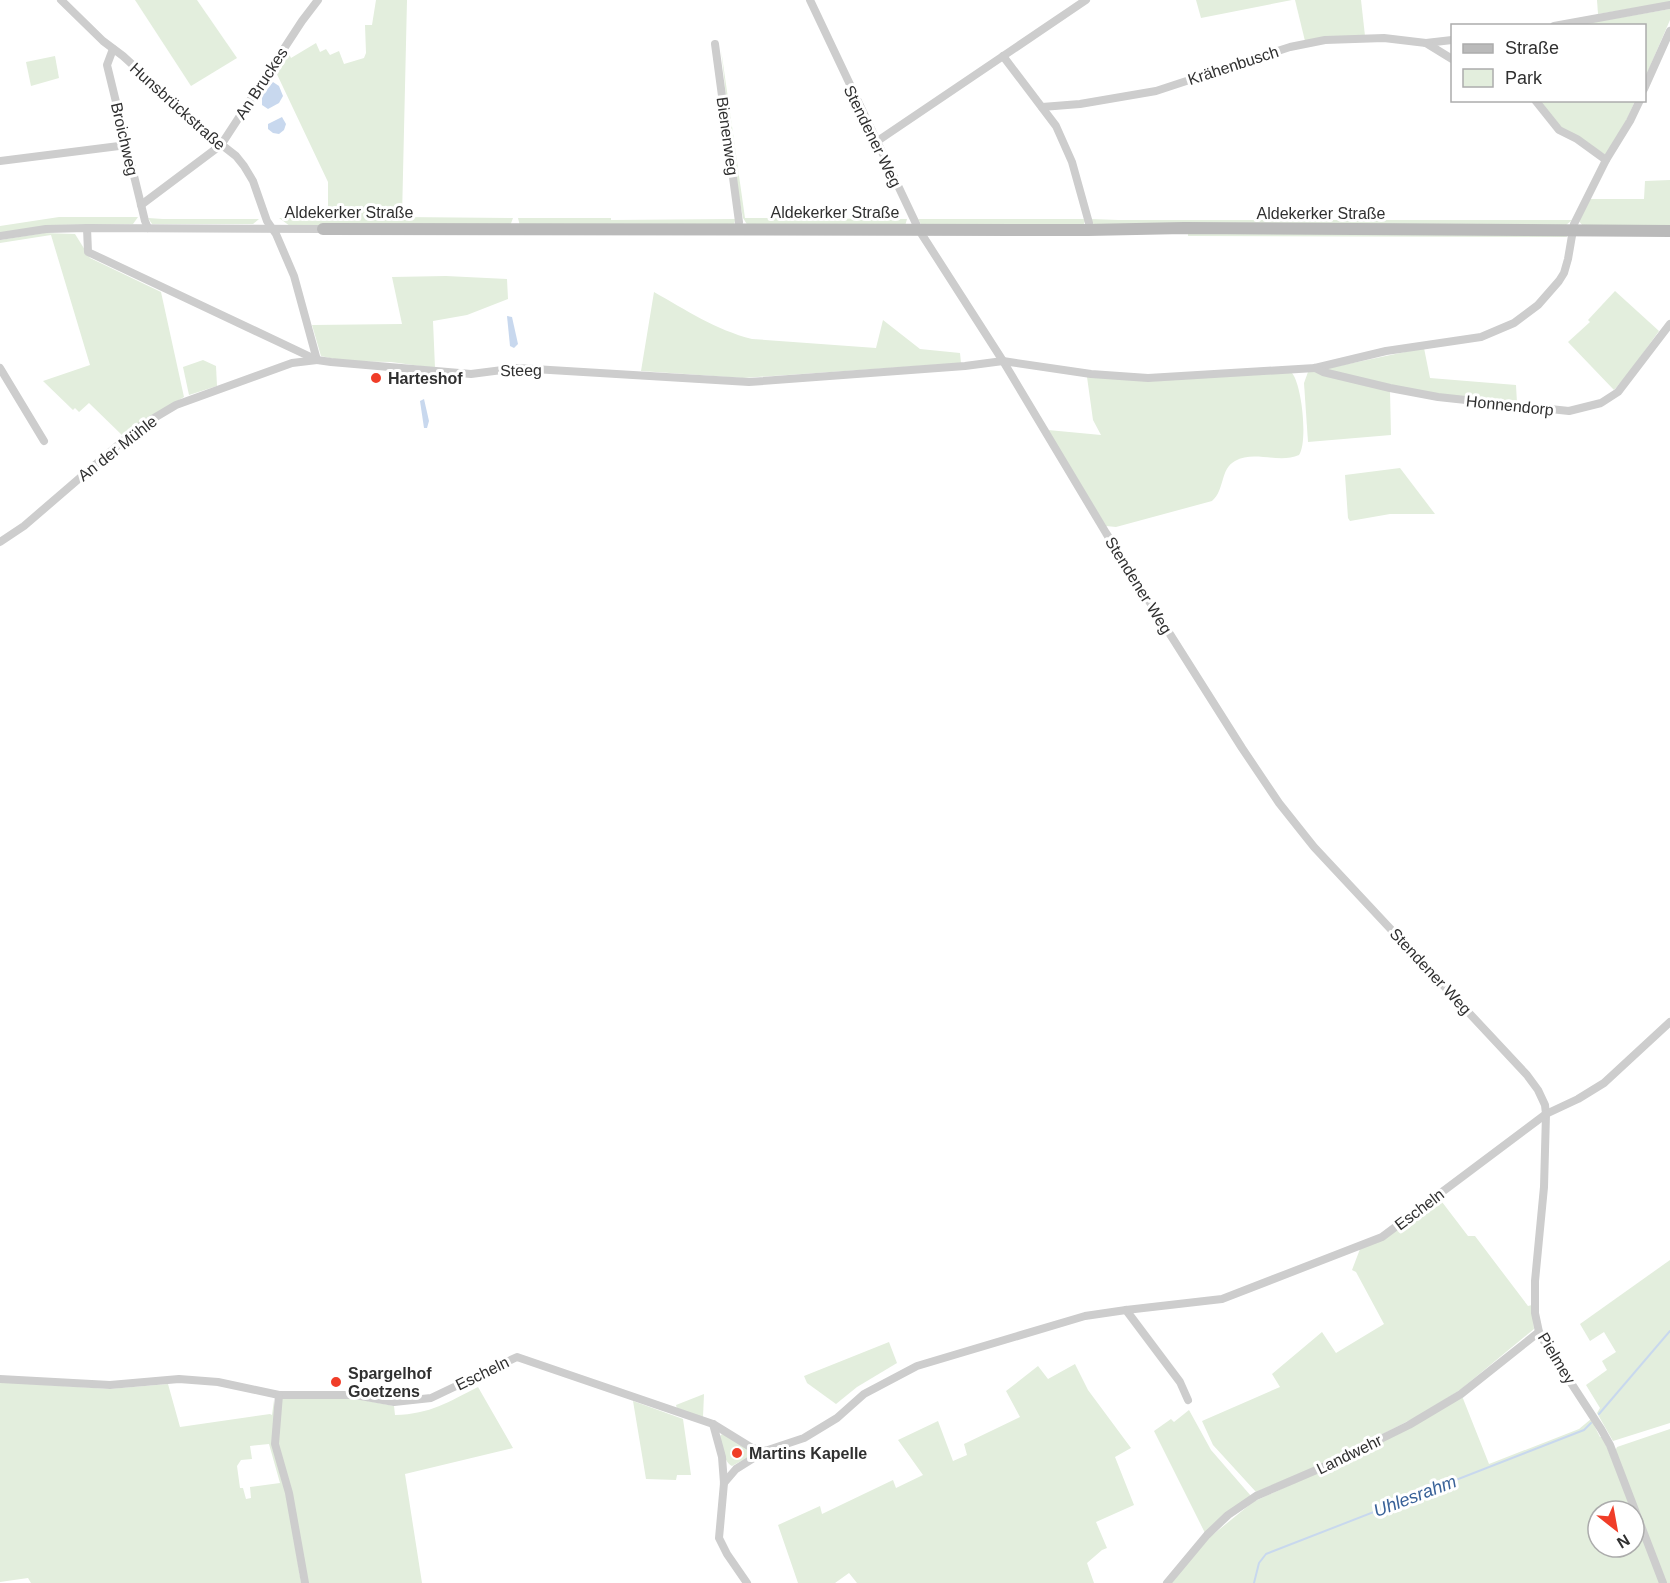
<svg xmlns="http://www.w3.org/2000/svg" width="1670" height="1583" viewBox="0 0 1670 1583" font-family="Helvetica,sans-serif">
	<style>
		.green { fill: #e3eedd; fill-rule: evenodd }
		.water { fill: #c8d8ee }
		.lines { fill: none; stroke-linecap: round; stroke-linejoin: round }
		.stream { stroke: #c8d8ee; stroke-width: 2 }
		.street { stroke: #cdcdcd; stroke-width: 8 }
		.secondary { stroke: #bababa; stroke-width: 12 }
		.poi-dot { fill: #f03d28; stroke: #fff; stroke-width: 2 }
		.labels { text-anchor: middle; stroke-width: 6; stroke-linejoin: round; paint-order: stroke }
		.street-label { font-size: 16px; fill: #303030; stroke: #fff }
		.poi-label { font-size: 16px; font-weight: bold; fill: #303030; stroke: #fff; text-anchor: start }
		.water-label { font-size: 18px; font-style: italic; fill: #386198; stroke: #fff }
	</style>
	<rect width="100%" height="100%" fill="#fff"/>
	<g class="green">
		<polygon points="135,0 197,0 237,58 191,86"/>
		<polygon points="376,0 407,0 402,217 513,218 510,226 290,226 279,218 328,217 328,182 274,68 287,50 291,58 316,43 320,52 326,49 330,55 339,51 344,64 364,58 366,53 365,25 372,25"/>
		<polygon points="1196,0 1292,0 1201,18"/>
		<polygon points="1295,0 1361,0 1365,36 1305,41"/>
		<polygon points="1597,0 1670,0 1670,2 1598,14"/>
		<polygon points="1670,9 1670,20 1645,78 1644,26 1571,26"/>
		<polygon points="721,49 745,218 907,219 905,226 748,226 743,218 734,172"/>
		<polygon points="55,56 59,78 31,86 26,62"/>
		<polygon points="1540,101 1635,101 1625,123 1606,155 1560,127"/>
		<polygon points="1670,180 1670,226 1583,226 1578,220 1589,199 1644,199 1645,181"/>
		<polygon points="59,217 138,217 133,224 54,225 0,233 0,226"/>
		<polygon points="148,218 163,219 259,219 253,224 152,224"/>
		<polygon points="518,218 611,218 611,220 736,219 733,226 520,226"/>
		<polygon points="918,219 1086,219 1083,226 928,226 921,224"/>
		<polygon points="1091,219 1119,220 1572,220 1565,226 1091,224"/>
		<polygon points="44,233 75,234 90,258 161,292 184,397 138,424 124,437 89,403 79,412 75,408 73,410 43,381 90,365 51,235 0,243 0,240"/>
		<polygon points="1188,233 1566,234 1567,237 1188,236"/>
		<polygon points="446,276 507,279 508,299 467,315 433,321 435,368 391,362 342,361 321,356 312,325 402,324 392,277"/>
		<polygon points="1615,291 1659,331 1628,374 1614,390 1568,342 1590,322 1588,320"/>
		<path d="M654,292C686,310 716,330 752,339L876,348L883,320L920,349L960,353L961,363L743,378L641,371Z"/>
		<polygon points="1424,348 1430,378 1516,385 1517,403 1439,396 1324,369"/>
		<polygon points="203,360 216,366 217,386 189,395 183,367"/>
		<polygon points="1308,372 1315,372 1390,391 1391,435 1308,442 1304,383"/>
		<path d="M1292,373C1302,385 1308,442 1299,455C1279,464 1254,450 1235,461C1220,469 1225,490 1212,501L1116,527L1106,526L1048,430L1101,435L1093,420L1087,377Z"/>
		<polygon points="1400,468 1435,514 1390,514 1350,521 1348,518 1345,475"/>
		<polygon points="1439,1198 1468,1236 1475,1236 1528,1306 1532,1305 1534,1329 1460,1390 1420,1415 1327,1462 1256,1492 1213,1445 1202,1421 1280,1387 1272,1374 1322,1332 1336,1353 1384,1324 1356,1272 1352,1270 1360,1249"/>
		<polygon points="1670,1260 1670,1423 1613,1441 1597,1413 1600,1408 1586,1385 1607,1370 1602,1361 1616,1352 1604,1332 1590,1341 1580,1324"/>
		<polygon points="889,1342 897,1363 857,1387 836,1404 807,1383 804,1376"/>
		<polygon points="1075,1364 1088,1390 1131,1448 1115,1457 1134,1505 1096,1522 1107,1548 1102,1550 1087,1563 1094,1583 857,1583 849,1573 835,1583 798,1583 778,1525 820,1506 822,1514 893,1480 896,1488 923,1475 898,1440 938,1421 953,1461 967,1455 964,1444 1020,1417 1006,1391 1038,1366 1048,1379"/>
		<path d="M0,1382L109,1389L168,1384L180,1427L270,1414L272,1415L274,1400L275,1416L301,1583H31L28,1578L0,1582ZM269,1444L280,1483L250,1487L251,1498L246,1499L243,1488H240L237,1466L241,1460L252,1459L250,1446Z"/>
		<path d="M478,1387L513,1448L405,1474L422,1583H307L278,1443L281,1399H357L394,1406L395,1415C431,1414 448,1402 478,1387Z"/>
		<polygon points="704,1394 703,1417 677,1409 676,1405"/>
		<polygon points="1462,1396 1489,1464 1579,1429 1591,1419 1600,1437 1603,1437 1632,1511 1598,1511 1598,1547 1634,1547 1634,1516 1660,1583 1170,1583 1210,1537 1253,1502 1362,1452"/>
		<polygon points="633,1401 683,1419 691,1475 677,1475 676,1480 646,1479"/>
		<polygon points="1189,1410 1211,1450 1251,1496 1205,1533 1154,1431 1171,1419 1174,1422"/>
		<polygon points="1670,1429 1670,1583 1665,1583 1615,1451 1617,1447"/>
		<path d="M722,1434L756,1452C748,1458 741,1461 732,1466C723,1461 722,1446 720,1436Z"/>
	</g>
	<g class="water">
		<polygon points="273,82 279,86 283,96 279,103 268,109 262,105 262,96"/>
		<polygon points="282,117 286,124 284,130 279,134 273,133 268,129 268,124"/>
		<polygon points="507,316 512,317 518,344 514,348 510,346"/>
		<polygon points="424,399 429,421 427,428 424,428 420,401"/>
	</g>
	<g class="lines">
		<g class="stream">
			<polyline points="1599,1414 1670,1331"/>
			<polyline points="1254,1583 1259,1563 1266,1554 1584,1430 1591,1423"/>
		</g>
		<g class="street">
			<polyline points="61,0 103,41 123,56 213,138 236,156 244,166 253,181 267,221 276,234 294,276 317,360"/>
			<polyline points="810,0 919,230 1003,361 1106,533 1242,748 1279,803 1314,847 1527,1075 1538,1090 1545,1105 1546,1114 1544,1187 1535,1281 1535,1313 1539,1332 1545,1343 1601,1429 1610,1445 1663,1583"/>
			<polyline points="1554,26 1670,5"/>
			<polyline points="1426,43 1452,40"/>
			<polyline points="715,44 739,222 738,228"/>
			<polyline points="113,49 107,65 145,221 148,228"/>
			<polyline points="1003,56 1056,126 1072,162 1089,223 1088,230"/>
			<polyline points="1644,89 1670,31"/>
			<polyline points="1535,100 1559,130 1577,139 1606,160"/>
			<polyline points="1042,107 1080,104 1156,91 1290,47 1325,40 1384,38 1426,43 1452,59"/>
			<polyline points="876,142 1086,0"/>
			<polyline points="0,161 127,145"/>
			<polyline points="141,205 221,145 302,21 318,0"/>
			<polyline points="87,228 88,252 317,360 331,362 471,374 517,368 749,382 965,366 1003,361 1091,374 1148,378 1315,368 1386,351 1481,337 1514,323 1538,305 1559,281 1564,273 1568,259 1574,224 1606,160 1630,121 1640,100"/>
			<polyline points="0,236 46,229 87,228 323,229"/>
			<polyline points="0,368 44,441"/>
			<polyline points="1315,368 1323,372 1390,388 1438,397 1569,411 1601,403 1618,392 1670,324"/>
			<polyline points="0,542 24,526 139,427 176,405 292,363 317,360"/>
			<polyline points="1126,1310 1180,1382 1188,1400"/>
			<polyline points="0,1379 110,1385 179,1379 218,1382 279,1395 355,1395 394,1402 431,1398 517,1357 713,1424 752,1448 765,1451 804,1438 837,1418 864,1394 917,1366 1085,1316 1126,1310 1222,1299 1382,1237 1546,1114 1578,1099 1604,1083 1670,1022"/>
			<polyline points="279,1395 275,1444 289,1493 305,1583"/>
			<polyline points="713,1424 722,1457 724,1483 719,1538 727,1554 747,1583"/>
			<polyline points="724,1483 736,1469 765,1451"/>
			<polyline points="1167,1583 1207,1535 1228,1515 1256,1496 1328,1465 1409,1425 1461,1394 1539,1332"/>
		</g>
		<polyline class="secondary" points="323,229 1088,230 1184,228 1670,231"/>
	</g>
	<g class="poi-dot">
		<circle cx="376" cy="378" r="6"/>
		<circle cx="336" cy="1382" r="6"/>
		<circle cx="737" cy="1453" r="6"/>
	</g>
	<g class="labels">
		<g class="street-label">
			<text transform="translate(1233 65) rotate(-18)" y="6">Krähenbusch</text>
			<text transform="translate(261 83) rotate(-57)" y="6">An Bruckes</text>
			<text transform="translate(178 106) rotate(42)" y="6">Hunsbrückstraße</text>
			<text transform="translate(728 136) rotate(82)" y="6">Bienenweg</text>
			<text transform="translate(873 136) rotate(64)" y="6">Stendener Weg</text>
			<text transform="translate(125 139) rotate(77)" y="6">Broichweg</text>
			<text x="349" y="218">Aldekerker Straße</text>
			<text x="835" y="218">Aldekerker Straße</text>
			<text x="1321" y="219">Aldekerker Straße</text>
			<text transform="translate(521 370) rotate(-1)" y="6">Steeg</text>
			<text transform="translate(1510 405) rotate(6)" y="6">Honnendorp</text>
			<text transform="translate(117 448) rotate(-38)" y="6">An der Mühle</text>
			<text transform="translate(1139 585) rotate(58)" y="6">Stendener Weg</text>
			<text transform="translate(1431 971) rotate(47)" y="6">Stendener Weg</text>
			<text transform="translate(1419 1209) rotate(-37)" y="6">Escheln</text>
			<text transform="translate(1557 1358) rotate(59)" y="6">Pielmey</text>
			<text transform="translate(482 1373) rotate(-26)" y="6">Escheln</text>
			<text transform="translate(1349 1454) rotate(-26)" y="6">Landwehr</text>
		</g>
		<g class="poi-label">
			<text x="388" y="384">Harteshof</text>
			<text x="348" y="1379">Spargelhof<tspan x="348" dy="18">Goetzens</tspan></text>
			<text x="749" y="1459">Martins Kapelle</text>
		</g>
		<g class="water-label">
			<text transform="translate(1415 1496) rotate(-21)" y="6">Uhlesrahm</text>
		</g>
	</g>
	<rect x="1451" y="24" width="195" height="78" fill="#ffffff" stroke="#acacac" stroke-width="1.5"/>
	<rect x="1463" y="44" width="30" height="9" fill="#bababa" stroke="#acacac" stroke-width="1.5"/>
	<text x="1505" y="54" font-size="18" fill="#303030">Straße</text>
	<rect x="1463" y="69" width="30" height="18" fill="#e3eedd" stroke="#acacac" stroke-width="1.5"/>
	<text x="1505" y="84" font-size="18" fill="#303030">Park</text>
	<g transform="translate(1616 1529) rotate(149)"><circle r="28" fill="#ffffff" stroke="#acacac" stroke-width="1.5"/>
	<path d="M0-4.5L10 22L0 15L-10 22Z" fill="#f03d28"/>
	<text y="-9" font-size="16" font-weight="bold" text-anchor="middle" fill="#303030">N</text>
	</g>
</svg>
